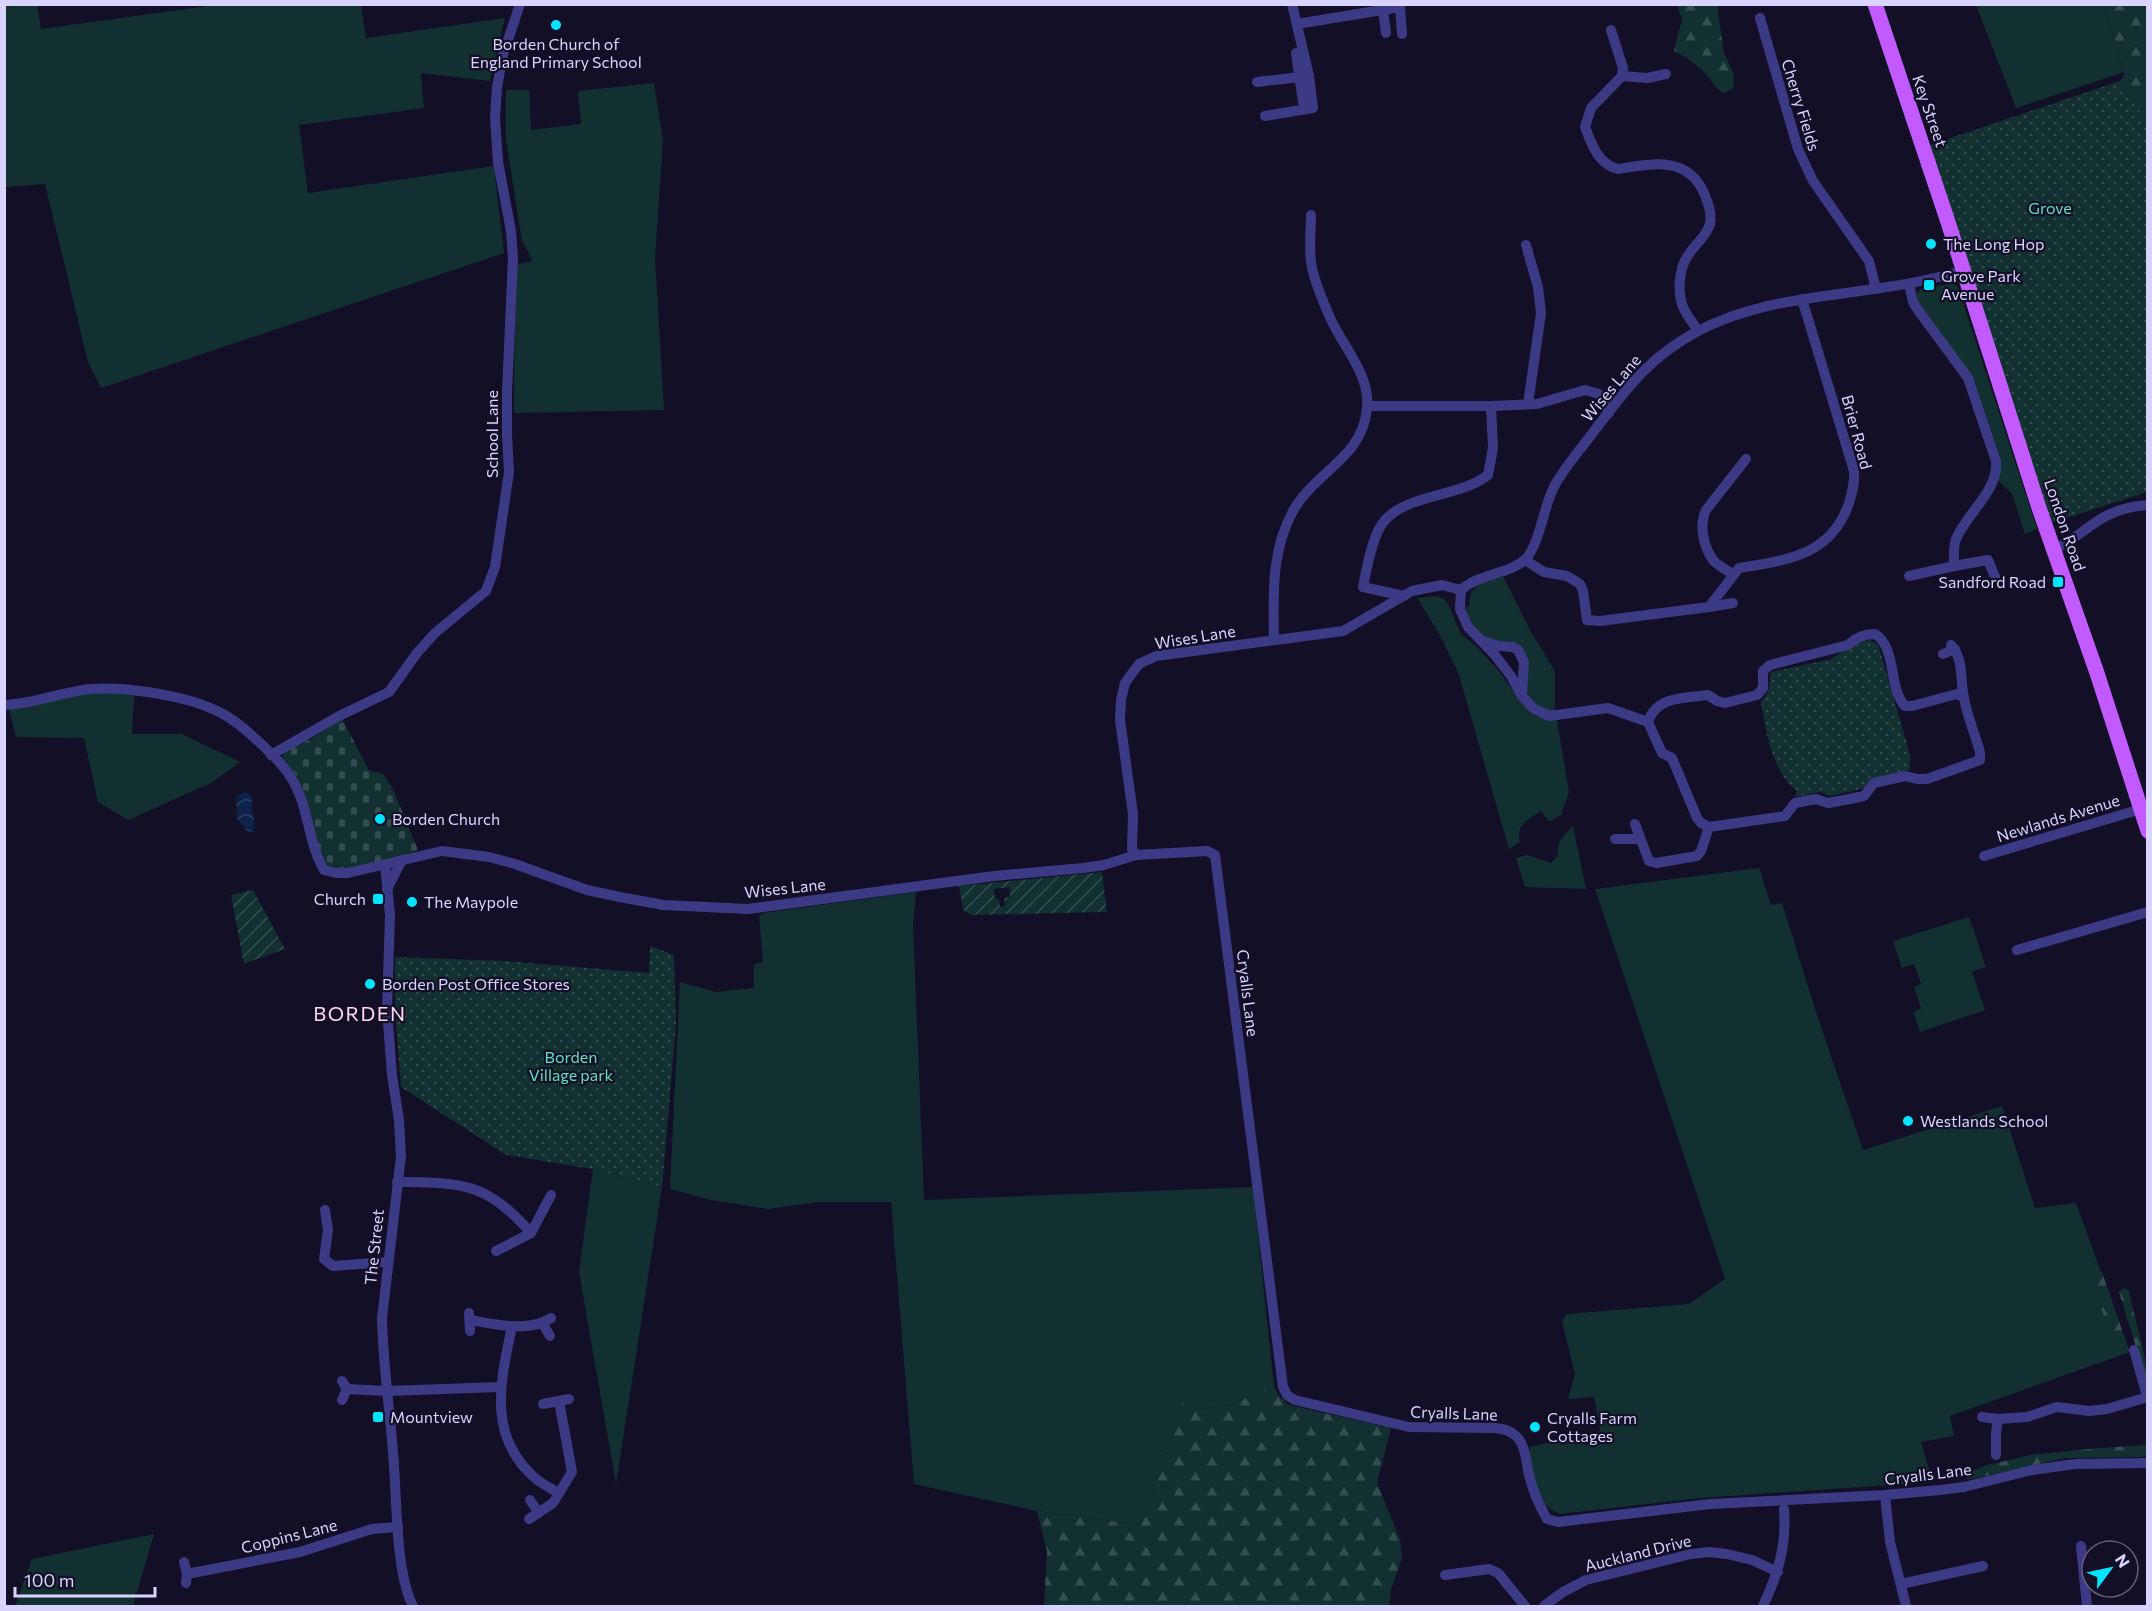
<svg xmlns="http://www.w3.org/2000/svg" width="2152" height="1611" viewBox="0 0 2152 1611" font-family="Commissioner,sans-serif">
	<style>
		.grass { fill: #12302f }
		.forest { fill: url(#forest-firs) }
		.cemetery { fill: url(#cemetery-stones) }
		.park { fill: url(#park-dots) }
		.garden { fill: url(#garden-furrows); fill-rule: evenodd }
		.water { fill: url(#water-waves) }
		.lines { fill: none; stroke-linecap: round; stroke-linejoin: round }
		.street { stroke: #3d3a85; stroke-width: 10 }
		.primary { stroke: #c25bff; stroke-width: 15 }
		.poi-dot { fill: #00e5ff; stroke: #130f26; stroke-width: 2 }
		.labels { text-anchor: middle; stroke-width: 4.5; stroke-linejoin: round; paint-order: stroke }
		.poi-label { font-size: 16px; fill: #d9d4ff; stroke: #130f26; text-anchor: start }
		.street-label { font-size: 16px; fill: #d9d4ff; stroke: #130f26 }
		.park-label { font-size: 16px; fill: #5fe0c0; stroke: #130f26 }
		.quarter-label { font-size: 20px; letter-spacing: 1.5px; fill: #ffd6f0; stroke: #130f26 }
	</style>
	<defs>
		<pattern id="forest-firs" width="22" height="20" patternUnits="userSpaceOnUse" patternTransform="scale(1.5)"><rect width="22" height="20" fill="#12302f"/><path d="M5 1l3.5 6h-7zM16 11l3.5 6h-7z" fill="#344d4e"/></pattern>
		<pattern id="cemetery-stones" width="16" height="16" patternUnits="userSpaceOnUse" patternTransform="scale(1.5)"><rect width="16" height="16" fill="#12302f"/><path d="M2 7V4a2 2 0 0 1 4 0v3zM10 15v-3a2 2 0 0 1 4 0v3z" fill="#344d4e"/></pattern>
		<pattern id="park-dots" width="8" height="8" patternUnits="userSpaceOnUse" patternTransform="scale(1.5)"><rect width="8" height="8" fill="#12302f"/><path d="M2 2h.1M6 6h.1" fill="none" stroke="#344d4e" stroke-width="1.8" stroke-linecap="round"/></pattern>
		<pattern id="garden-furrows" width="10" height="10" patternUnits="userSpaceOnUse" patternTransform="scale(1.5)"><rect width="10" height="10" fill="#12302f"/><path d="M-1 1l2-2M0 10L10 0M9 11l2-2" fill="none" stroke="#344d4e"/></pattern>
		<pattern id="water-waves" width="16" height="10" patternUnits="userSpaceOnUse" patternTransform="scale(1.5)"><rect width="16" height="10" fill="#0c2248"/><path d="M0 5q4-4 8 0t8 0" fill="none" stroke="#2f4163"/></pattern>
	</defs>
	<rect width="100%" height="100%" fill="#130f26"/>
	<g class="grass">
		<polygon points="5,5 37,5 41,29 215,5 361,5 366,38 505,18 490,81 421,73 424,108 299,125 308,193 494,166 504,253 101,388 88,362 45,184 5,187"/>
		<polygon points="1976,5 2103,5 2124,72 2016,108"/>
		<polygon points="654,83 663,140 655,258 664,410 514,413 515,272 518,264 533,261 522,241 506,140 506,90 529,90 531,130 581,124 578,91"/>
		<polygon points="1948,284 1954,284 1958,287 2037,529 2025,534 2012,494 1997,479 2000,460 1999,453 1973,379 1917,301 1917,293 1921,289"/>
		<path d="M1502,574L1531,632L1555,671V712L1544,711L1527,699L1524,656C1499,645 1470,638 1466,607L1469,606C1469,584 1484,582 1502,574Z"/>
		<path d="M1436,596L1443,598L1449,606L1461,634L1478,648L1498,670L1522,703L1557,720L1569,792L1561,815L1549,822L1541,811C1529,819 1515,825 1520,842L1509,849L1459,675L1440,635L1417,598Z"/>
		<polygon points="87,692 134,694 132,734 182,734 240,762 211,783 128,820 98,802 84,738 16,737 9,709"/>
		<path d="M1573,826L1586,889L1525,887L1516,858L1527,855L1551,863L1558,855C1556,842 1564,835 1573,826Z"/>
		<path d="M1759,868L1771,905L1782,903L1816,1012L1863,1150L2002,1106L2035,1208L2076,1203L2130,1352L1950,1416L1954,1436L1921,1442L1933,1482L1701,1498L1560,1514C1554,1511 1548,1508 1544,1503C1535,1489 1529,1463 1530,1447L1600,1431L1594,1397L1568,1399L1575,1374L1562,1321L1567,1314L1689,1304L1725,1279L1595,889Z"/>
		<polygon points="916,892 913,924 924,1200 1253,1187 1274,1386 1229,1405 1202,1409 1183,1404 1141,1525 1037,1511 914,1484 891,1202 819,1202 768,1209 711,1200 670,1189 680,982 716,992 754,988 754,964 763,962 759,916 763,913"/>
		<polygon points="1969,917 1986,967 1972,972 1985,1010 1920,1032 1913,1012 1921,1009 1914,987 1921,984 1914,964 1902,968 1893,941"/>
		<polygon points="593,1169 662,1187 616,1484 579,1272"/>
		<polygon points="154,1534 133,1606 15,1606 32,1559"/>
	</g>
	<g class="forest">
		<path d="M1677,5H1717L1724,53L1734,75L1733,89L1724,93C1715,90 1713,81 1707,75C1697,65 1687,57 1674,51L1682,19Z"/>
		<polygon points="2103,5 2147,5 2147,126 2133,100 2120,81 2125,74"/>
		<path d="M2097,1269L2102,1272L2127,1344L2126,1351L2123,1354L2118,1352L2115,1346C2108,1324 2092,1293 2094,1271Z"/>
		<path d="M2124,1288L2129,1290C2134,1321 2147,1351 2147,1382L2119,1292Z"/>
		<polygon points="1274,1386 1279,1396 1289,1405 1391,1428 1377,1482 1400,1540 1402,1558 1391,1589 1389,1606 1044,1606 1047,1552 1037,1511 1141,1525 1183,1403 1202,1409 1229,1405"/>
		<polygon points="2147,1445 2147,1456 2142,1457 2065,1458 1972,1479 1967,1479 1964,1475 1984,1466 2030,1455 2099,1448"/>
	</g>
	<path class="cemetery" d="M342,719L369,770L383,774L392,787L418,850C392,861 357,873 329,867C310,840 313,804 297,777C293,770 287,764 282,758L285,750L311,739Z"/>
	<g class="park">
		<polygon points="2120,81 2133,100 2148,126 2147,492 2051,523 1927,146"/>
		<path d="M1869,640L1878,644L1910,755V770L1872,779L1864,788L1831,796L1821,792L1795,797L1797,791C1773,775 1765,728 1761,702L1768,692L1771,672L1832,659C1841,651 1857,643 1869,640Z"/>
		<polygon points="650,946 674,955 676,1025 662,1187 593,1169 506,1155 401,1087 395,1013 395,957 504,961 649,973"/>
	</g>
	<g class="garden">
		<path d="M1102,872L1107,912L972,915L963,910L959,886ZM1009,887L1010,897L1004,898L1005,906L1000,907L999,899H995L994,889Z"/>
		<polygon points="253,890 285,949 244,964 231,895"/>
	</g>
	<path class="water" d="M244,792L252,796C250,808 257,821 253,832L247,831L237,818L236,797Z"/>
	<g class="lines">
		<g class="street">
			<polyline points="1383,10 1386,33"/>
			<polyline points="1760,18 1798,149 1813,181 1869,261 1876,289"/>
			<polyline points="1297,24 1400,7 1402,34"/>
			<path d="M1611,30L1623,68L1622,76L1591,108L1585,127C1592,145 1598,164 1618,169C1651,164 1687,155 1704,193C1708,203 1712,213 1710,224C1706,237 1696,243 1689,254C1679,267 1677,292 1683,307C1687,316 1693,323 1698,331"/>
			<polyline points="1296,53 1303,102"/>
			<polyline points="1622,76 1647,78 1666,74"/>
			<polyline points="1257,82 1309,76"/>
			<polyline points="1265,116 1313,108 1309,76 1292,4"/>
			<polyline points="1526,245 1538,287 1541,313 1528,404"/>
			<path d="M1909,284L1913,302L1918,310L1968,378L1996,461C1999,490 1967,513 1956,539C1953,546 1954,558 1954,566L1988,560L1995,577"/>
			<polyline points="1367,406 1491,406 1537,404 1585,390 1599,394 1609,413"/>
			<path d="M2054,549C2074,541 2087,526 2106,516C2119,509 2133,506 2148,505"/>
			<path d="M1525,560L1544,572L1567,576L1580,584L1583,591L1587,620L1600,621L1709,607L1739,568C1787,560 1831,556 1849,503C1852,493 1855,483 1854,471L1802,299"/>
			<path d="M1733,574C1727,570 1718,566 1713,560C1703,546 1699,525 1706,510L1746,459"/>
			<polyline points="1909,576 1954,566"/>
			<path d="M1461,590L1460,609L1468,627L1494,654L1511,676L1522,696L1533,708L1549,716L1608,708L1648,722C1656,696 1685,698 1708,695L1717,701L1725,703L1757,695L1763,688V671L1770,665L1848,645C1856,637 1864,634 1875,634C1897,647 1888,688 1905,706H1912L1957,694L1963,697"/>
			<path d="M1461,590C1480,573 1510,574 1526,559C1538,546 1544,509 1552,491C1561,471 1578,453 1591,435C1626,390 1646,359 1698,331C1753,302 1814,298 1874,289C1904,285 1934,279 1963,271"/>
			<path d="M1404,596L1363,587C1367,568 1370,547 1379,529C1397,493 1458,499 1488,475L1493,448L1491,406"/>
			<polyline points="1709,607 1733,603"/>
			<path d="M1274,640C1273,595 1271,546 1296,506C1319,470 1362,457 1367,409C1371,373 1340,344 1328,313C1322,299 1312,275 1311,261C1309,246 1311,230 1311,215"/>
			<polyline points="1483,641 1499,646 1513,647 1518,650 1524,662 1522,693"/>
			<polyline points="1943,654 1955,649"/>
			<path d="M4,705C34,704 61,692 90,689C126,686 191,696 223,714C242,724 279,759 290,776C309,804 307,841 324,870L336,873H348L442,851L489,857L515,864L587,890L620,897L663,905L748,909L994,876L1083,868L1104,865L1136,855L1132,849L1133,814L1120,720L1121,700L1125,683L1139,664L1156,656L1343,631L1412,591L1442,585L1461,590"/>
			<path d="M1648,722L1662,753L1672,758L1697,818L1701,823L1709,827L1785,816L1795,803L1816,799L1828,803L1850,799L1864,796L1874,783L1905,776L1917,779H1927L1980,760V752C1975,734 1967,716 1964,698C1960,681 1964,658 1951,645"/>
			<polyline points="271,755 339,716 389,692 417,653 435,633 486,591 495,567 509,472 507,436 507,392 513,258 511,231 498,162 495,118 497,87 503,55 520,4"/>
			<polyline points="1635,824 1649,861 1656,863 1697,856 1701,851 1709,827"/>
			<polyline points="1615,839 1639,839"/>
			<path d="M1136,855L1207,851L1215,855L1283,1387L1287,1395L1295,1400L1409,1427L1495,1428C1503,1429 1510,1430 1516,1436C1526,1445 1526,1463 1529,1475C1533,1491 1539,1505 1547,1519L1558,1522L1710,1504L1885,1495L1940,1490L1964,1487L2032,1470L2075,1464L2148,1463"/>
			<polyline points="1984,856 2141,809"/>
			<path d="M385,865L390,915L387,1009L392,1075L399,1120L401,1156L382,1318C383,1368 391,1417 394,1466C397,1504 396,1574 413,1606"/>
			<polyline points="387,889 401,862"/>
			<polyline points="2017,950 2148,912"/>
			<path d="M397,1182C462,1183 485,1181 531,1233"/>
			<polyline points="325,1210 328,1230 324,1259 333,1266 387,1262"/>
			<polyline points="496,1251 531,1233 551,1195"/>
			<polyline points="469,1313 470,1331"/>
			<path d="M470,1320C495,1324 529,1333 551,1318"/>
			<polyline points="543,1324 550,1336"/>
			<path d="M512,1326C501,1380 486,1435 535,1478C542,1484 551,1488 558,1493"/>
			<polyline points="2134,1350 2147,1396"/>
			<polyline points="342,1381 347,1389 342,1400"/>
			<polyline points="347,1389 387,1391 500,1387"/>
			<polyline points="543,1404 569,1399"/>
			<polyline points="1982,1417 1998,1419"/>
			<polyline points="1996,1455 1996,1433 1998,1419 2027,1417 2057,1407 2089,1411 2107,1409 2148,1397"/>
			<polyline points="1885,1495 1890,1542 1906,1606"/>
			<polyline points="530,1500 539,1513"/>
			<polyline points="529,1519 553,1503 572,1472 559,1401"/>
			<polyline points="2081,1546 2087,1606"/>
			<polyline points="184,1562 187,1574 186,1583"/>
			<polyline points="187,1574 300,1552 372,1529 398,1527"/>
			<polyline points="1445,1575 1489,1569 1498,1573 1525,1606"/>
			<polyline points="1901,1584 1983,1566"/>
			<polyline points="1544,1606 1563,1592 1586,1580 1691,1554 1709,1552 1727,1554 1752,1560 1778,1572"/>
			<path d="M1763,1606C1778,1574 1787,1545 1784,1509"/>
		</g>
		<polyline class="primary" points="1875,4 1948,222 2039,508 2097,673 2148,831"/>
	</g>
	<g class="poi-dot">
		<circle cx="556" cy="25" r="6"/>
		<circle cx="1931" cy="244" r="6"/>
		<rect x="1923" y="279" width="12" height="12" rx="3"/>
		<rect x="2052" y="576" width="12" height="12" rx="3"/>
		<circle cx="380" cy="819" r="6"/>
		<rect x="372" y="893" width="12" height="12" rx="3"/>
		<circle cx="412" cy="902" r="6"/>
		<circle cx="370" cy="984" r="6"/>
		<circle cx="1908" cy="1121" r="6"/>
		<rect x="372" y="1411" width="12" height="12" rx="3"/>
		<circle cx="1535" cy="1427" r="6"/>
	</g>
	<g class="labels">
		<g class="poi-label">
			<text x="556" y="50" text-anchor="middle">Borden Church of<tspan x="556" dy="18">England Primary School</tspan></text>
			<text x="1943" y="250">The Long Hop</text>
			<text x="1941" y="282">Grove Park<tspan x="1941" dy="18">Avenue</tspan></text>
			<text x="2046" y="588" text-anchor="end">Sandford Road</text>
			<text x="392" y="825">Borden Church</text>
			<text x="366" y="905" text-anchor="end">Church</text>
			<text x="424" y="908">The Maypole</text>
			<text x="382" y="990">Borden Post Office Stores</text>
			<text x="1920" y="1127">Westlands School</text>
			<text x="390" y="1423">Mountview</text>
			<text x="1547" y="1424">Cryalls Farm<tspan x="1547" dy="18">Cottages</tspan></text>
		</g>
		<g class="street-label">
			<text transform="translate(1801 105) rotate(73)" y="6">Cherry Fields</text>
			<text transform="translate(1930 111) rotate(71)" y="6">Key Street</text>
			<text transform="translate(1611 388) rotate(-50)" y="6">Wises Lane</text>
			<text transform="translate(1857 432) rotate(75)" y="6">Brier Road</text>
			<text transform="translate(492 434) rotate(-90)" y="6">School Lane</text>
			<text transform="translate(2065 525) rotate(71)" y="6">London Road</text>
			<text transform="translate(1195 637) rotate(-9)" y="6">Wises Lane</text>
			<text transform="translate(2058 818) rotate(-17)" y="6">Newlands Avenue</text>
			<text transform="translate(785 888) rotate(-6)" y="6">Wises Lane</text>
			<text transform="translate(1248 993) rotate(83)" y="6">Cryalls Lane</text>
			<text transform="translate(374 1247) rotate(-84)" y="6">The Street</text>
			<text transform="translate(1454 1413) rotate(2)" y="6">Cryalls Lane</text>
			<text transform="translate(1928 1474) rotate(-7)" y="6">Cryalls Lane</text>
			<text transform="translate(289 1536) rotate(-14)" y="6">Coppins Lane</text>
			<text transform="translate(1638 1553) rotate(-14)" y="6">Auckland Drive</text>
		</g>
		<g class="park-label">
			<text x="2050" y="214">Grove</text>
			<text x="571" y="1063">Borden<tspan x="571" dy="18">Village park</tspan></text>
		</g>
		<g class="quarter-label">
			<text x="360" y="1021">BORDEN</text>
		</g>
	</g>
	<rect width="2152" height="1611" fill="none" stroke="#d9d4ff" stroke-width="12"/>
	<g transform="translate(2110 1569) rotate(57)"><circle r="28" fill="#130f26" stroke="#625e7d" stroke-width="1.5"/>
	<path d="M0-4.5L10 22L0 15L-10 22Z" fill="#00e5ff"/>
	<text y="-9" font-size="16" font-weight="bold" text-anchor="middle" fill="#d9d4ff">N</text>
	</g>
	<path d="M15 1587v9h140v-9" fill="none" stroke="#d9d4ff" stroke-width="3"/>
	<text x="24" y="1587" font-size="18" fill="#d9d4ff" stroke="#130f26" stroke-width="4.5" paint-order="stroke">100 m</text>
</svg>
